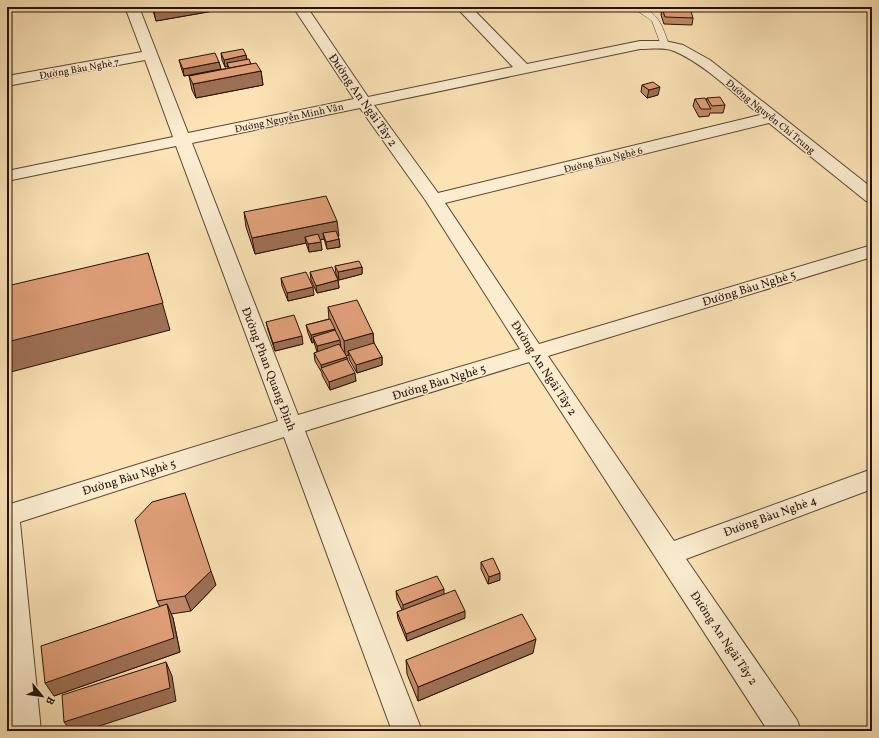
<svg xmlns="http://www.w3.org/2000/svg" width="879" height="738" viewBox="0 0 879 738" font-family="Vollkorn,serif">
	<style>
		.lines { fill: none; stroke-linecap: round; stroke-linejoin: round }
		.service-casing { stroke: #5b4531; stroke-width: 1 }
		.minor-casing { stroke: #5b4531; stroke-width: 2 }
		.service { fill: #fcedd0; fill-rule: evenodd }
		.minor { fill: #fcedd0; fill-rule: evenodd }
		.wall { fill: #c28a69; stroke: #261005 }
		.shaded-wall { fill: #9e7055; stroke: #261005 }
		.building { fill: #e1a07a; stroke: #261005 }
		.labels { text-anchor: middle; stroke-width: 3; stroke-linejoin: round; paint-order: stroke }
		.far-street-label { font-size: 10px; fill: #261005; stroke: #fcedd0 }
		.street-label { font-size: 12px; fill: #261005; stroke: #fcedd0 }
	</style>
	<rect width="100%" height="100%" fill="#fbe3b6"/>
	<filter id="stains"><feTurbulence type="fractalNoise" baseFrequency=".005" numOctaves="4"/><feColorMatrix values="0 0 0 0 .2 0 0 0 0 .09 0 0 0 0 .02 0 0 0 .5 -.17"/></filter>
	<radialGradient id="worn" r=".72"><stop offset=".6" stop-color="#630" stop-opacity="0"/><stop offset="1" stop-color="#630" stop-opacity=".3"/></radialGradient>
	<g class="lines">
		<g class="service-casing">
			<path id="service" d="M632,7C657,7 662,25 669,45L668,47H662L661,45L652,21Z"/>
		</g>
		<g class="minor-casing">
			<path id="minor" d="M125,7H139L188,133L354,99L293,7H307L368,97L513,67L456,7H471L527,64L640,41H665L683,45L710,60L872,188V202L866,201L769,123L445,203L539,344L872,245V257L548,356L674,541L872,469V489L686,559L797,720L801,731H768L529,362L305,431L422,731H392L284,437L20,522L41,731H11L7,682V505L278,421L176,146L7,181V171L173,137L145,60L7,86V76L142,52ZM640,49C651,49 664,47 674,51C706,65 733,93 760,115L438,193L374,105ZM360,108L426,201L520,349L298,415L192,143Z"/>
		</g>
		<use href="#service" class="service"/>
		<use href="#minor" class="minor"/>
	</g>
	<g class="wall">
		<polygon points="152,7 218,7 219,10 156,21"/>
		<polygon points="662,8 693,18 692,25 664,24 661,15"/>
		<polygon points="221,53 246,55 247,59 251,64 261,71 263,85 196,98 192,90 189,76 228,68 228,66 225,67 222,60"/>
		<polygon points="179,60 219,62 221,69 184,76 181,67"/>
		<polygon points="642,85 658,95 647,98 641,92"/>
		<polygon points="707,98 725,105 723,113 710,113 709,116 699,117 693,106 695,99 706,101"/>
		<polygon points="244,212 339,236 338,236 339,239 340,247 327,249 324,239 320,240 322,250 309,252 306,243 255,254 246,227"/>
		<polygon points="335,266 362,267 362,274 339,280 336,274"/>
		<polygon points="310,272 338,280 339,288 317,293 311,280"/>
		<polygon points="281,278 314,295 288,301 282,286"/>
		<polygon points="328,307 373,333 374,343 382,357 382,365 357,373 349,359 349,355 346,356 356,381 330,390 322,375 322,373 315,361 314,353 317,352 314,342 312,343 308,333 306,325 329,319"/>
		<polygon points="266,322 303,344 275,351 268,330"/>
		<polygon points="481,562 500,580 488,584 481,569"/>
		<polygon points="216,585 191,611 171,614 173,618 180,652 54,696 160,607 157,601"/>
		<polygon points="396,591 444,594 465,618 407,641 398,619 397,612 402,610 397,599"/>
		<polygon points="533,653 418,701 407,674 406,660"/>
	</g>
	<g class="shaded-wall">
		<polygon points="153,7 218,7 219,10 156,21"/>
		<polygon points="246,55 247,63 227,63 228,66 225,67 224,60"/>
		<polygon points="219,62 221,69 184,76 183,69"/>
		<polygon points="261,71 263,85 196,98 193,84"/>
		<polygon points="660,87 658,95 647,98 649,90"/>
		<polygon points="337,221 339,236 325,239 323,233 324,239 308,243 305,237 306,243 255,254 252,238"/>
		<polygon points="339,239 340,247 327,249 326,242"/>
		<polygon points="321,242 322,250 309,252 308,244"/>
		<polygon points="148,253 170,330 7,373 7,342"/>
		<polygon points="362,267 362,274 339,280 338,272"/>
		<polygon points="338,280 339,288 317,293 316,286"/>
		<polygon points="313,287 314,295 288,301 287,293"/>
		<polygon points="335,329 336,337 313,337 314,342 312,343 311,335"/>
		<polygon points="373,333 374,348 348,351 349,355 345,356 344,341"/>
		<polygon points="302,336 303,344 275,351 273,343"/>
		<polygon points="340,340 341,348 318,354 317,346"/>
		<polygon points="347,357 348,365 322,369 321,365"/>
		<polygon points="382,357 382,365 357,373 356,365"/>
		<polygon points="355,373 356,381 330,390 329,382"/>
		<polygon points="211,571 216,585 191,611 185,596"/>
		<polygon points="500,573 500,580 488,584 489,577"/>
		<polygon points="444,589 444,597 403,612 403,605"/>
		<polygon points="167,604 173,618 180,652 54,696 45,683"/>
		<polygon points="465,611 465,618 407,641 406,634"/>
		<polygon points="536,639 533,653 418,701 418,687"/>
		<polygon points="166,662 172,676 176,701 84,731 71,731 64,722"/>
	</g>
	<g class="building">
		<polygon points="662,8 690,8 693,18 665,17"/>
		<polygon points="243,49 246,55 224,60 221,53"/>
		<polygon points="215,53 219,62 183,69 179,60"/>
		<polygon points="249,59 251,64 229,68 227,63"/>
		<polygon points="256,63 261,71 193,84 189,76"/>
		<polygon points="653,82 660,87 649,90 642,85"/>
		<polygon points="720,97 725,105 712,106 707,98"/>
		<polygon points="705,98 711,109 701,109 695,99"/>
		<polygon points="326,196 337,221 252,238 244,212"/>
		<polygon points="336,231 339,239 326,242 323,233"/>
		<polygon points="318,234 321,242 308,244 305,237"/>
		<polygon points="148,253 163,303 7,342 7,286"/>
		<polygon points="359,261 362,267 338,272 335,266"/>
		<polygon points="332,267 338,280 316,286 310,272"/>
		<polygon points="306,272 313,287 287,293 281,278"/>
		<polygon points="357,300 373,333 344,341 328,307"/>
		<polygon points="294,315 302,336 273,343 266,322"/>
		<polygon points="330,319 335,329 311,335 306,325"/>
		<polygon points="335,330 340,340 317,346 313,337"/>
		<polygon points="374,343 382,357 356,365 348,351"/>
		<polygon points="339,344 347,357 321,365 314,353"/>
		<polygon points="347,359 355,373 329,382 321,368"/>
		<polygon points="185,493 211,571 185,596 157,601 135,520 152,502"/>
		<polygon points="493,558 500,573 489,577 481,562"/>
		<polygon points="437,576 444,589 403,605 396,591"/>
		<polygon points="455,590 465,611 406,634 397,612"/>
		<polygon points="167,604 174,638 45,683 41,646"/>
		<polygon points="522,614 536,639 418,687 406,660"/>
		<polygon points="166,662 170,688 64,722 62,695"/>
	</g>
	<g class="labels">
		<g class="far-street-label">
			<text transform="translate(79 68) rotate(-10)" y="4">Đường Bàu Nghè 7</text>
			<text transform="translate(771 116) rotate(39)" y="4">Đường Nguyễn Chí Trung</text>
			<text transform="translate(289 117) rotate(-12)" y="4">Đường Nguyễn Minh Vân</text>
			<text transform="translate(603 159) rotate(-14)" y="4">Đường Bàu Nghè 6</text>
		</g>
		<g class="street-label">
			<text transform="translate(363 100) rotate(55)" y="4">Đường An Ngãi Tây 2</text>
			<text transform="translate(749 288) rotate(-17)" y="4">Đường Bàu Nghè 5</text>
			<text transform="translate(544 368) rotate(57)" y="4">Đường An Ngãi Tây 2</text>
			<text transform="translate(269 369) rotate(69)" y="4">Đường Phan Quang Định</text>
			<text transform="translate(439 382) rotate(-17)" y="4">Đường Bàu Nghè 5</text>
			<text transform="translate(129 477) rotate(-17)" y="4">Đường Bàu Nghè 5</text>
			<text transform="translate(770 516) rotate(-20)" y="4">Đường Bàu Nghè 4</text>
			<text transform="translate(724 638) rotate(56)" y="4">Đường An Ngãi Tây 2</text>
		</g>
	</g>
	<rect width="879" height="738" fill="none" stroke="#fbe3b6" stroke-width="24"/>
	<rect x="8" y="8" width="863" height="722" fill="none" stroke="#261005" stroke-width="2"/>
	<rect x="12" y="12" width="855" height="714" fill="none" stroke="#261005"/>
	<g transform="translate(42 696) rotate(119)" stroke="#fcedd0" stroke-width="3" paint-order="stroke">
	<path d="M0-3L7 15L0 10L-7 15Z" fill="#261005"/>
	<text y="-6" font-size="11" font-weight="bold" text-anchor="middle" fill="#261005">B</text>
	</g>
	<rect width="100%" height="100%" filter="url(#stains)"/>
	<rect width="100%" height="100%" fill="url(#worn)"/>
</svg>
